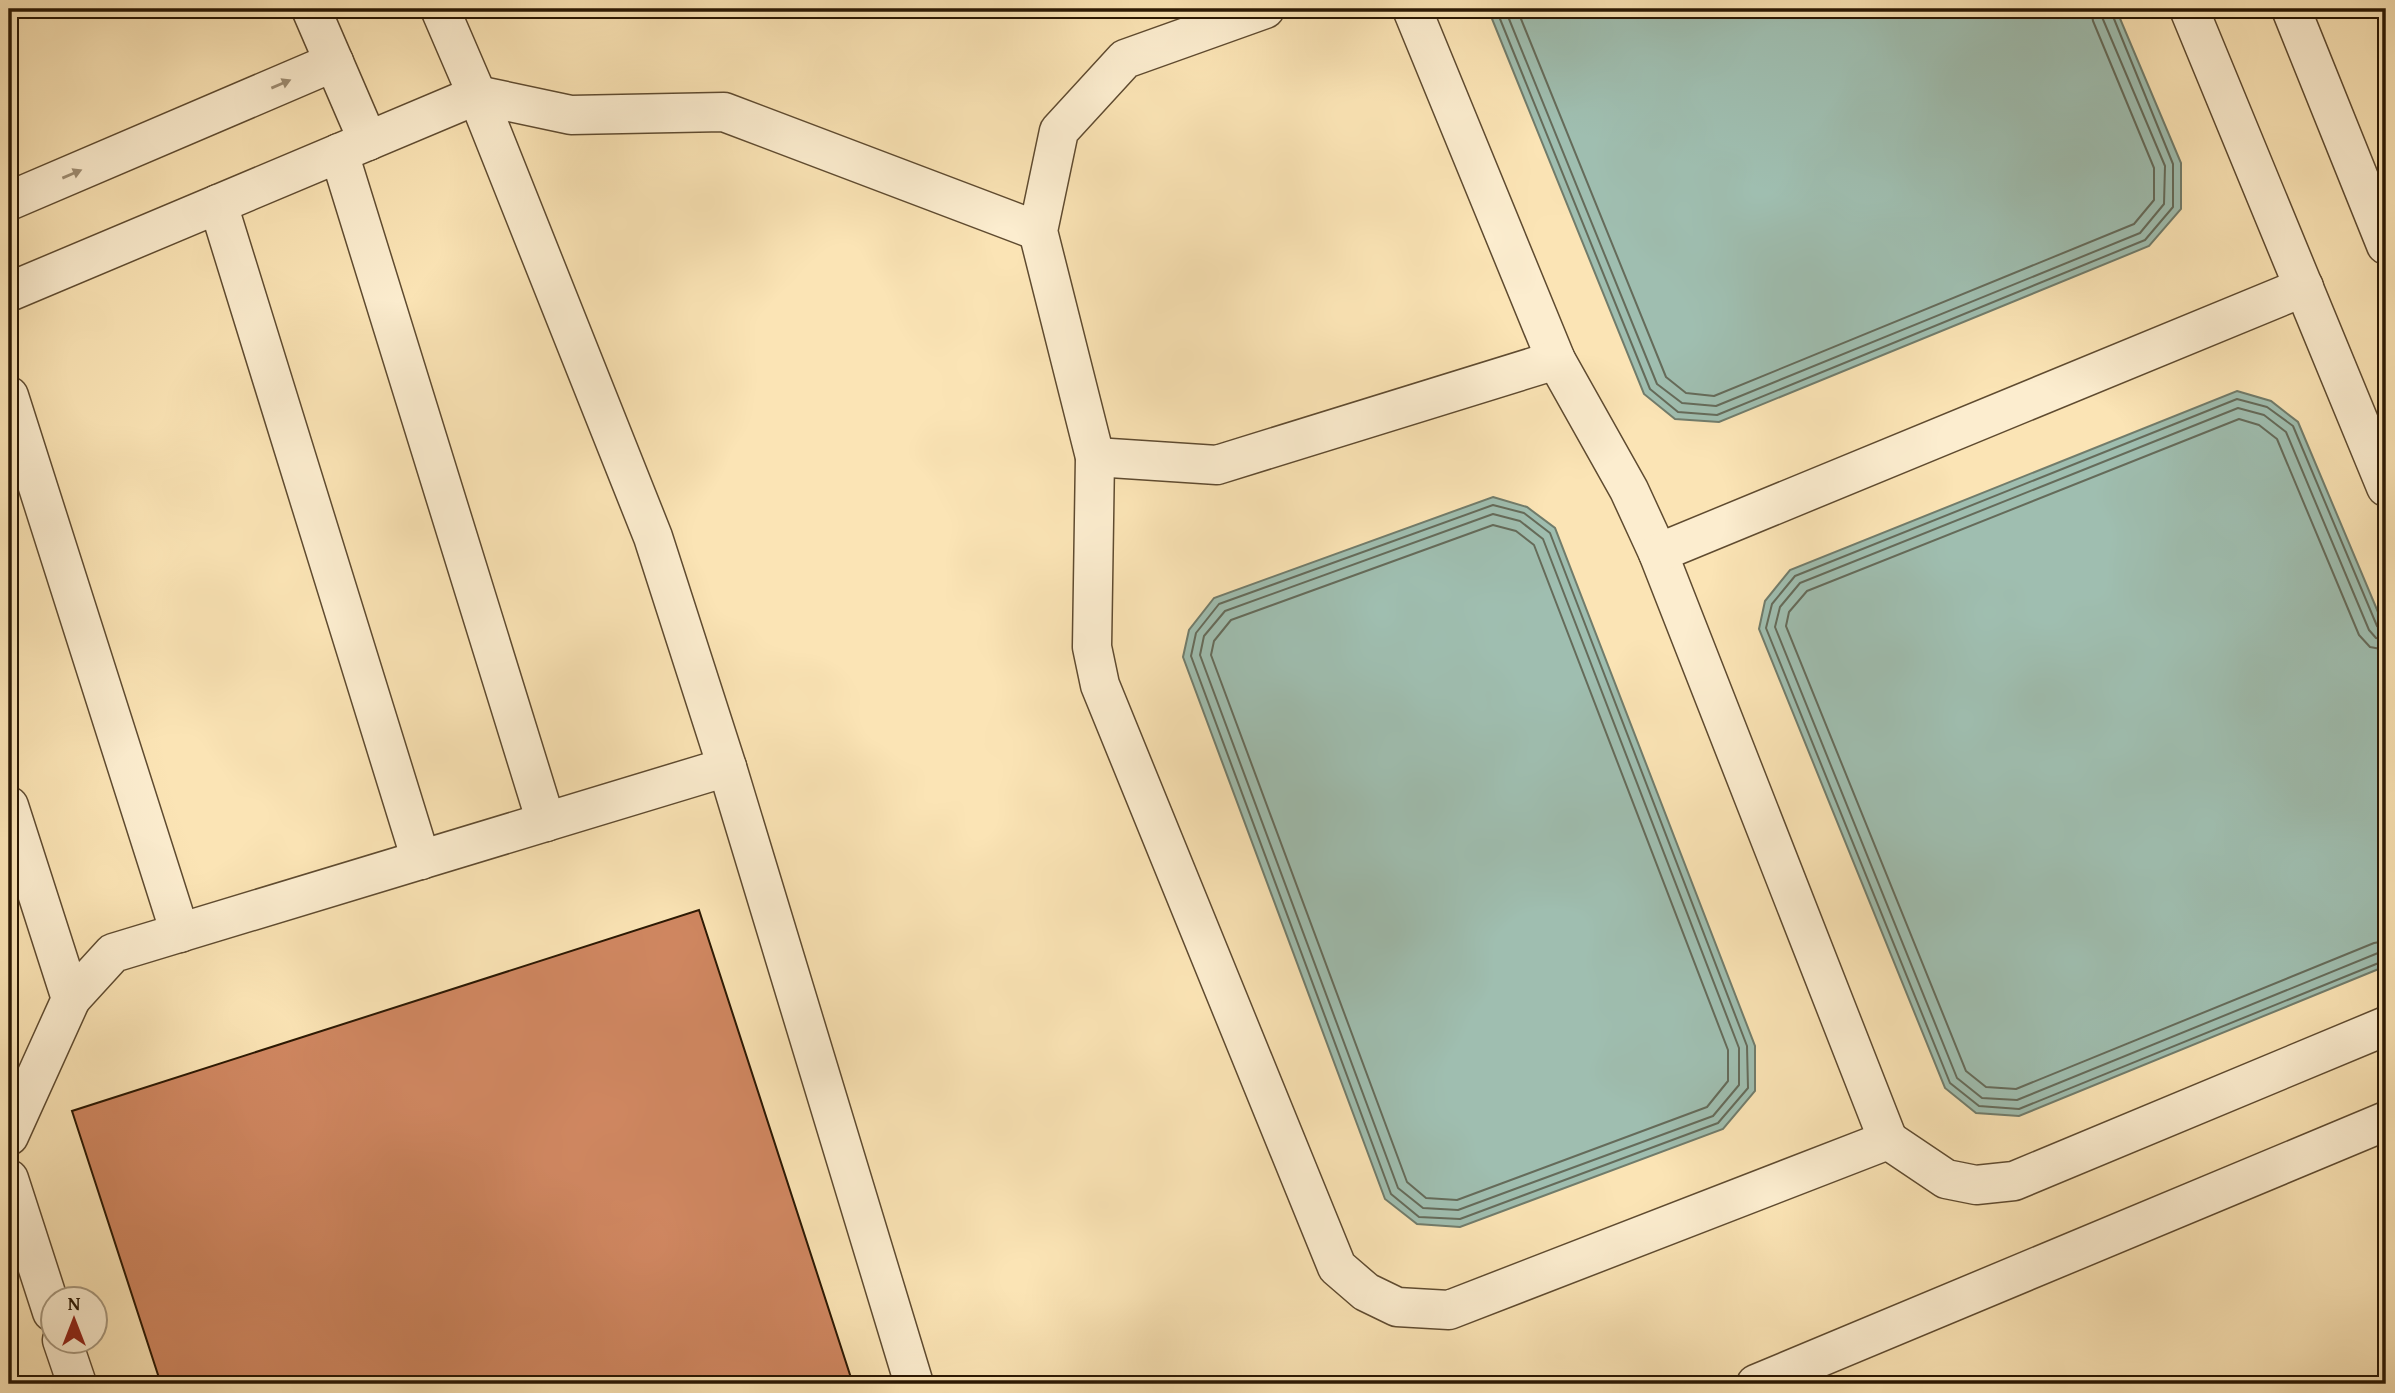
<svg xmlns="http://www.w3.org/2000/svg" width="2395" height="1393" viewBox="0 0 2395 1393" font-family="'Gentium Book Plus',serif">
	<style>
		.water { fill: #9fbeb0; stroke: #717c6b; stroke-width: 2 }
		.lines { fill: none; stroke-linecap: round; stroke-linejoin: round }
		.shore { stroke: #656b5a; stroke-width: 2 }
		.building { fill: #d08761; stroke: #2b1803; stroke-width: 2 }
		.minor-casing { stroke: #5f4b30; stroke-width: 41 }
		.minor { stroke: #fcedcf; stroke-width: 38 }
		.oneway { fill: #9e8d73 }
	</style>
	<rect width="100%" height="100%" fill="#fbe4b5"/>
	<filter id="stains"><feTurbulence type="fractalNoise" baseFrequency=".00286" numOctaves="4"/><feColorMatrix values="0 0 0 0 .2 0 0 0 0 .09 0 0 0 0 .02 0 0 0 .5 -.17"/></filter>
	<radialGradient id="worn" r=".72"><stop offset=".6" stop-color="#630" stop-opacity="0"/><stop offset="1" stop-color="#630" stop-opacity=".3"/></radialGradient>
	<g class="water">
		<polygon points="1488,9 2116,9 2181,163 2181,209 2149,246 1719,422 1675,419 1644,394"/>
		<polygon points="2237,391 2271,401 2298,422 2386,631 2386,966 2019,1116 1976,1113 1945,1088 1759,629 1765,601 1790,570"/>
		<polygon points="1493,497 1527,507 1555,528 1755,1046 1755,1091 1723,1129 1460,1227 1417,1224 1385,1199 1183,657 1189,630 1214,598"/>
	</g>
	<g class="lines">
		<g class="shore">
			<polyline points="1496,9 1650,389 1678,412 1717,415 2145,240 2173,207 2173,164 2110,9"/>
			<polyline points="1505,9 1657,384 1682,403 1716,406 2140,233 2164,204 2165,166 2102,17 2101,9"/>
			<polyline points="1517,9 1666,377 1686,393 1714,396 2134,224 2154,200 2154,168 2093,21 2091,9"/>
			<polygon points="1493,505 1524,513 1550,533 1747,1046 1748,1088 1718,1123 1460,1219 1419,1217 1391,1194 1191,656 1196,633 1219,604"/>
			<polygon points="1493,514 1520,521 1543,539 1739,1048 1739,1085 1713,1116 1458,1210 1423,1208 1398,1188 1200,655 1204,636 1225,611"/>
			<polygon points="1493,525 1516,531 1534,545 1728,1050 1728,1081 1707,1107 1457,1200 1426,1198 1407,1182 1211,655 1214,641 1231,620"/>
			<polyline points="2386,631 2381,630 2377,626 2293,426 2267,407 2237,399 1795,576 1772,604 1766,628 1950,1083 1979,1106 2019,1109 2386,960"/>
			<polyline points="2386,640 2376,638 2369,630 2286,432 2264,415 2238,408 1800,583 1780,607 1775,627 1957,1078 1982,1098 2017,1100 2378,953 2386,952"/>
			<polyline points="2386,650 2370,647 2359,635 2277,439 2259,425 2239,419 1807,591 1789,612 1786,626 1966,1071 1986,1087 2016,1089 2374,943 2386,941"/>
		</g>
	</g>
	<polygon class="building" points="699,910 853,1384 161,1384 72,1111"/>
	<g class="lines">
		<g class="minor-casing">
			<g id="minor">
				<polyline points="311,9 368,141"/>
				<polyline points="440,9 477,95 653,537 727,767 914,1384"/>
				<polyline points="1265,9 1125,59 1059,131 1038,231 1095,457 1092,647 1100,685 1337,1267 1366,1292 1397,1307 1449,1310 1888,1140 1658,553 1629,490 1556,360 1412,9"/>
				<polyline points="2189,9 2386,487"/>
				<polyline points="2291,9 2386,245"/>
				<polyline points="339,153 546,822"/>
				<polyline points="9,201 334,62"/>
				<polyline points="218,204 421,860"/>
				<polyline points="9,292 477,95 571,115 724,112 1038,231"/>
				<polyline points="9,396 180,933"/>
				<polyline points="1095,457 1217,465 1556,360"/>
				<polyline points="1658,553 2304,287"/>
				<polyline points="9,806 71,999 9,1136"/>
				<polyline points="71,999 113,953 727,767"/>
				<polyline points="1888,1140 1946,1179 1976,1185 2014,1181 2386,1026"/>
				<polyline points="9,1179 52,1312"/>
				<polyline points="62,1340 77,1384"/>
				<polyline points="1756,1384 2386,1121"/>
			</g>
		</g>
		<use href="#minor" class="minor"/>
	</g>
	<defs><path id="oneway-solid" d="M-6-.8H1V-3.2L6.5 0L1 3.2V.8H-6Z" transform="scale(1.75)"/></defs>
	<g class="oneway">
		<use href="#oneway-solid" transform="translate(281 84) rotate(-23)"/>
		<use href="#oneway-solid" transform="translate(72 174) rotate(-23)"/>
	</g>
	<rect width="2395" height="1393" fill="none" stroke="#fbe4b5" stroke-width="35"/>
	<rect x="10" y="10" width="2374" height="1372" fill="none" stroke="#2b1803" stroke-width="3.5"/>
	<rect x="18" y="18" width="2360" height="1358" fill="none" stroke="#2b1803" stroke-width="2"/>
	<g transform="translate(74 1320)"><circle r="33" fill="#fcedcf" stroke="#a8987d" stroke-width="2"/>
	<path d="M0-5L12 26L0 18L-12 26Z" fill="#8f2418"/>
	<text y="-10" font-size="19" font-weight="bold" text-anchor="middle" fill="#2b1803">N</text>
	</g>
	<rect width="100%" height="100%" filter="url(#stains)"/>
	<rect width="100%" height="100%" fill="url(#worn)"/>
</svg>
